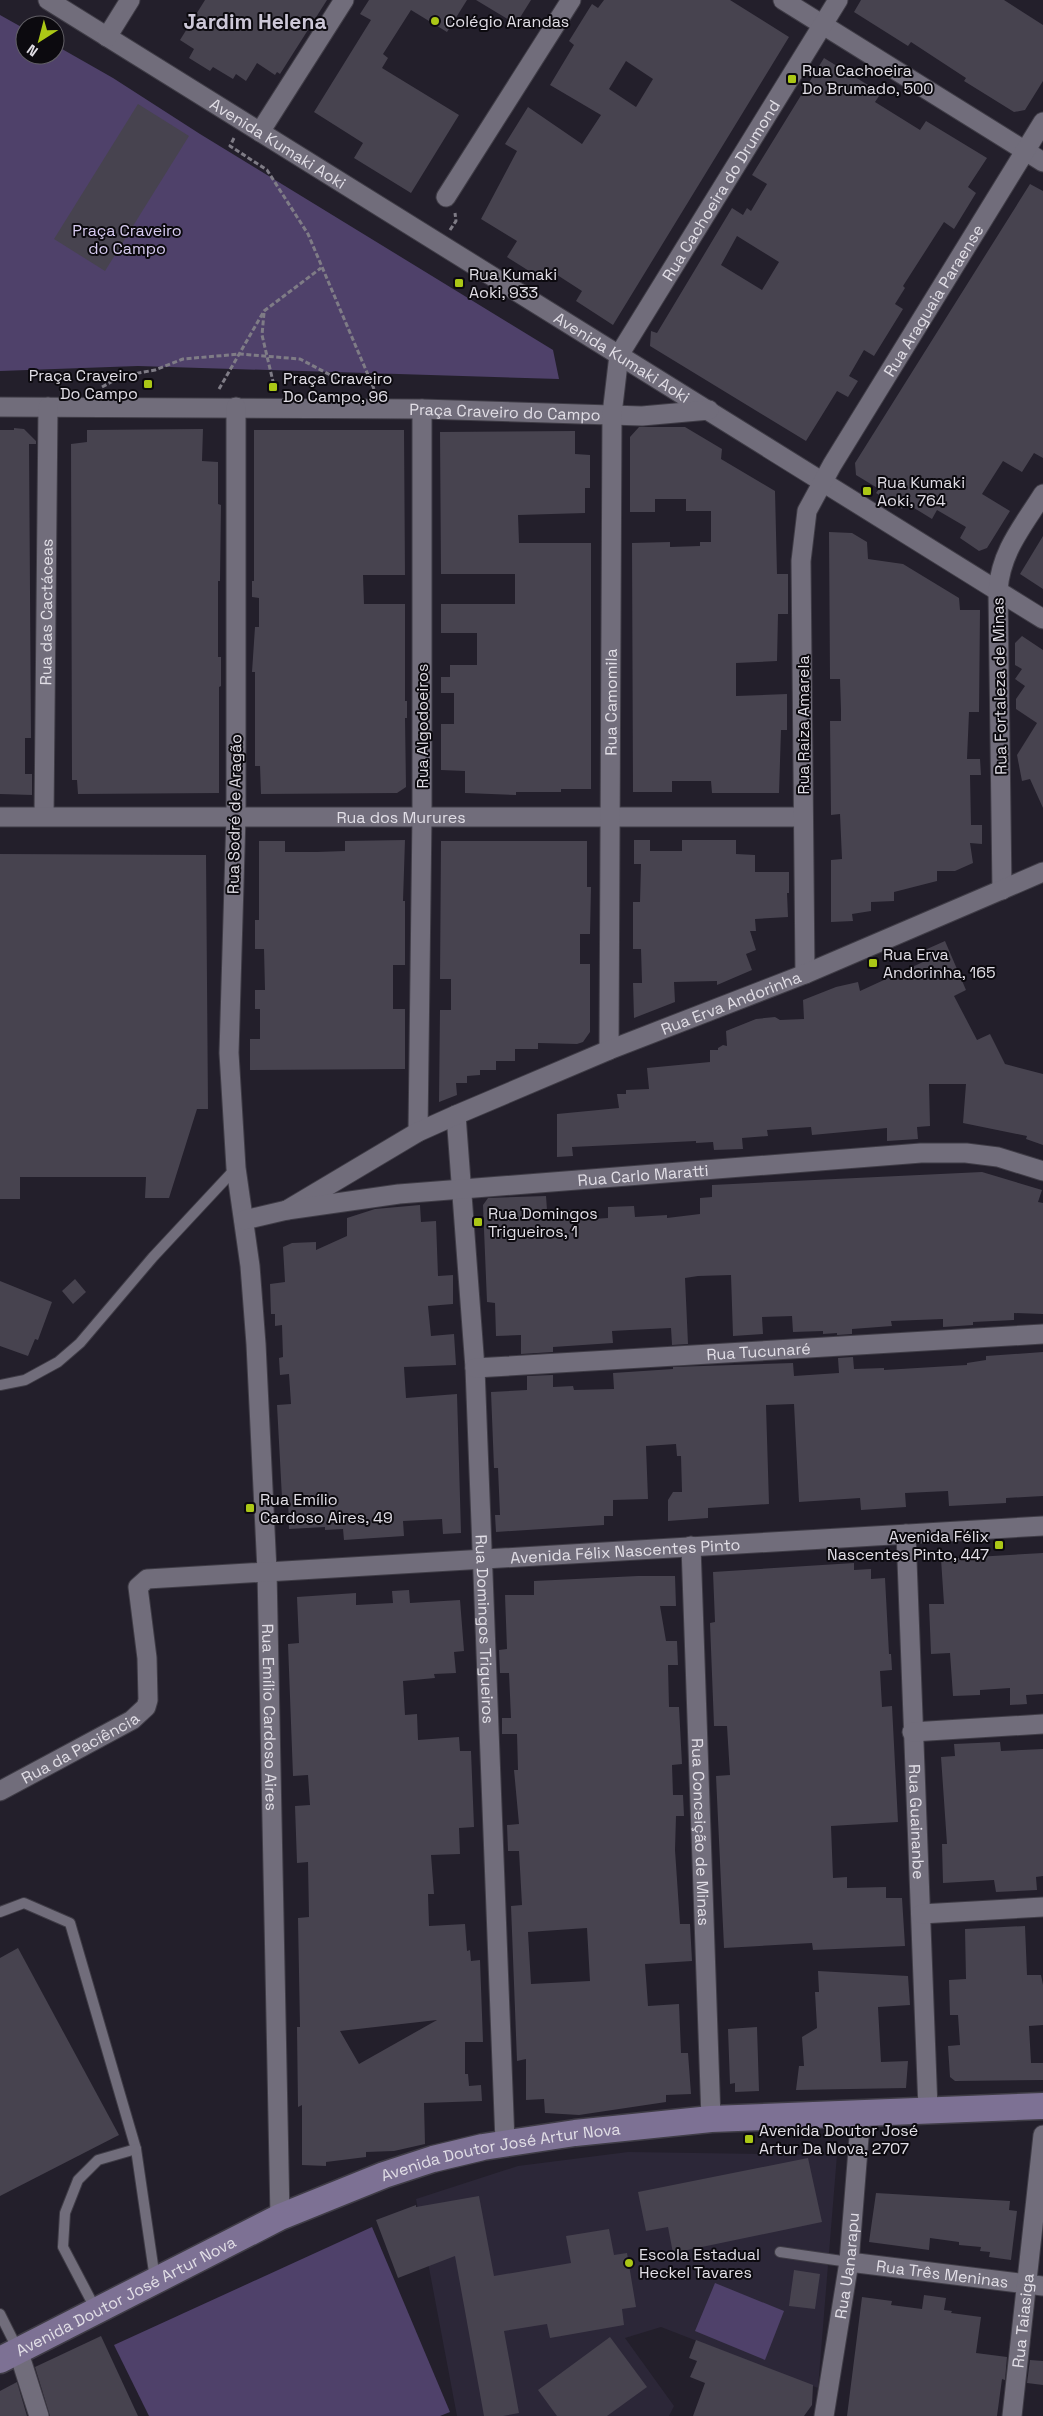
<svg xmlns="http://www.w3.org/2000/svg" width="1043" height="2416" viewBox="0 0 1043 2416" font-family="'Space Grotesk',sans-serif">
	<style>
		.built { fill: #2c2738 }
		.green { fill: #4f416a }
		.building { fill: #47434f; fill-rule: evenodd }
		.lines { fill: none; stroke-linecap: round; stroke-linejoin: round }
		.lane-casing { stroke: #3f3c46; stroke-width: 12 }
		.street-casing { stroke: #3f3c46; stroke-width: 21 }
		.secondary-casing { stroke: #3f3c46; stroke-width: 29 }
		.path { stroke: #7f7c86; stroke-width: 3; stroke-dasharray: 5 2.5; stroke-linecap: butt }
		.lane { stroke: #716d7b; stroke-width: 10 }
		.street { stroke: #716d7b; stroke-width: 19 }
		.secondary { stroke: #7d7194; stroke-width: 26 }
		.poi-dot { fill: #abc716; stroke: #0c0a0f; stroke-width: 2 }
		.labels { text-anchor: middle; stroke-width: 4; stroke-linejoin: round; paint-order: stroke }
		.poi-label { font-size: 16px; fill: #e1dee6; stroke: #0c0a0f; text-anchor: start }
		.street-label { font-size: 16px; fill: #e1dee6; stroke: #0c0a0f }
		.park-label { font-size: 16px; fill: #d8ccf1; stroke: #0c0a0f }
		.district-label { font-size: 21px; font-weight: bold; fill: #cdc8d8; stroke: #0c0a0f }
	</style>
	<rect width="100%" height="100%" fill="#231f2b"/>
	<polygon class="built" points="628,2152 837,2155 818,2388 661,2327 625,2338 674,2406 669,2416 457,2416 416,2199 518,2166"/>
	<g class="green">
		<polygon points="0,15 25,29 25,55 55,55 55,45 113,78 200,134 553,350 559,379 138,366 0,371"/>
		<polygon points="372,2227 450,2412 440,2416 149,2416 114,2345"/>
		<polygon points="715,2283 784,2311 765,2360 695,2331"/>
	</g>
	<g class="building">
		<polygon points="205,0 327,0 280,74 277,72 275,75 257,63 246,81 236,74 233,79 213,67 210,71 189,58 194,49 180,40"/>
		<polygon points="369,0 467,0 447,32 411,10 383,54 388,58 382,68 459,115 411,193 354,158 363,143 314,112 371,20 360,14"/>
		<polygon points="476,0 531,0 516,24"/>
		<path d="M604,0H730L789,37L613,325L576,301L582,291L551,271L545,281L507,257L517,241L481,219L517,151L505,144L528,107L582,144L601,115L550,85L574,45L569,41L592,4L598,8ZM626,61L653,79L636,107L609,89Z"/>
		<polygon points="861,0 1004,0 1043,25 1043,81 1025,110 1014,112 964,81 966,78 911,42 908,46 854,12"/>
		<path d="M824,58L881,93L875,102L920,130L926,121L987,158L968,187L976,193L954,229L944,222L903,286L905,288L895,304L903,309L874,356L864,350L849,376L858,381L848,397L837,391L806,441L650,346L651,331L657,333L732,208L743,215L747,208L751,211L767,184L752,175ZM737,236L779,262L762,290L721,265Z"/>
		<polygon points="138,104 189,136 105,271 54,239"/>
		<polygon points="1030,184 1043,191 1043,458 1034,453 1022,472 1003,461 982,494 1010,511 987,548 979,551 960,538 966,527 937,510 932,519 906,503 902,509 876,493 879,489 856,475 855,463"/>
		<polygon points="639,427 685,427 722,449 721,459 775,491 777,574 788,574 788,614 778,614 777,661 736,663 736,696 787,694 787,730 781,730 779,793 712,793 711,781 672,781 672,792 633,792 632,543 670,542 670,547 700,546 700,542 711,542 711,511 686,511 686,499 655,499 655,512 630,512 630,437"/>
		<polygon points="14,428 24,429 36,441 36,444 29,444 31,738 25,738 25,774 32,774 32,795 0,794 0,430 14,430"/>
		<polygon points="203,429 202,461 218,462 218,504 221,505 220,581 218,581 218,657 221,657 221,686 219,687 219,793 78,794 77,780 72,780 71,444 87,442 87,430"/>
		<polygon points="254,430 404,430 405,575 363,575 364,604 405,604 405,701 407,701 407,718 405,718 406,787 397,793 261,794 260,766 255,766 255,672 252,672 255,627 259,627 259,598 252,597 252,581 254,581"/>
		<polygon points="575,431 575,454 590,455 590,488 585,488 585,513 518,515 519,543 591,543 591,789 561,789 561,792 516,792 516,795 465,793 465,771 441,770 441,724 454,724 454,693 441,693 441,677 450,677 450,665 477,665 477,633 441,633 441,604 515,604 515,574 441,574 440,432"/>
		<polygon points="829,532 852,533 867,542 868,559 903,564 959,598 960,610 980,610 979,712 969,712 967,759 980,759 981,775 970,775 971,825 982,825 982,844 970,843 973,863 955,871 937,871 937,881 894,892 894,901 871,902 871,911 852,914 853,921 831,922 831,860 842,859 840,814 831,815 830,721 841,721 841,710 840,679 830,679"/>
		<polygon points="1043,536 1043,589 1020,574"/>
		<polygon points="1022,636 1043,650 1043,808 1030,779 1022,781 1017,755 1037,723 1016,709 1016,699 1025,686 1015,679 1022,669 1015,665 1015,643"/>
		<polygon points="405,840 403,901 405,901 405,965 393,965 393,1009 405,1009 405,1069 250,1070 250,1039 260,1039 260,1009 255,1009 255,990 265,990 264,949 255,949 255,920 259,920 259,841 285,841 285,852 317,852 345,851 345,841"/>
		<polygon points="634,840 650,840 650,851 682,851 682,840 736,840 736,854 755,855 755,872 789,872 789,893 787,893 788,917 755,919 756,931 750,931 756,950 746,954 752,970 717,985 717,981 674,982 675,1002 634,1018 633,983 642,983 641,949 633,949 633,902 640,902 641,864 634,864"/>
		<polygon points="441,841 587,841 587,887 591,887 590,934 580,934 580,964 590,964 590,1032 583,1042 577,1044 538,1043 538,1049 515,1049 515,1061 496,1061 496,1070 480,1070 480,1075 467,1076 467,1083 456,1083 457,1095 439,1102 440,1010 451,1010 451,979 440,979"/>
		<polygon points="0,854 206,855 208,1109 197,1109 169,1198 145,1198 146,1177 20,1177 20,1199 0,1199"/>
		<polygon points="945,941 966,990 954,996 977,1040 990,1034 1005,1064 1043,1074 1043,1145 1026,1139 1027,1136 963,1123 966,1084 929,1084 930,1126 917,1127 918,1139 887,1141 887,1128 812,1135 811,1127 767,1130 768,1136 742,1138 743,1149 714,1150 713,1142 696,1143 696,1141 572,1147 573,1156 557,1157 557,1114 619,1108 617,1094 626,1094 626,1090 649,1089 647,1068 710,1062 710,1050 718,1050 718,1048 723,1045 727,1046 726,1031 756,1019 775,1017 780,1020 804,1019 803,1000 836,987 858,982 860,991 923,962 918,953"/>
		<polygon points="982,1172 1042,1190 1038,1202 1043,1203 1043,1314 1014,1313 1014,1320 973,1322 973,1325 943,1327 943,1319 891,1321 892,1326 852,1329 852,1334 837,1335 837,1333 823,1334 823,1331 793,1332 792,1316 762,1317 763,1334 733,1336 731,1275 698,1276 685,1278 688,1344 672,1345 671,1328 630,1330 612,1331 613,1343 553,1347 553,1352 521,1354 521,1335 496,1336 495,1303 487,1302 483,1205 488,1198 546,1196 547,1210 577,1210 578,1220 608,1218 608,1207 634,1206 635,1217 667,1215 667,1218 700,1214 700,1198 712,1197 712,1185"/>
		<polygon points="420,1205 421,1222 436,1221 438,1276 453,1275 453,1304 428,1306 431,1336 454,1334 456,1365 404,1367 406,1398 457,1394 461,1533 443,1534 442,1519 403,1521 404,1536 344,1540 343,1529 325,1530 325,1527 289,1529 288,1498 282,1498 277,1405 291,1404 289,1374 280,1375 279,1358 283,1357 282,1325 275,1326 275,1314 271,1314 270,1284 285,1282 283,1247 292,1243 316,1242 316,1250 347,1236 347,1218 375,1209"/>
		<polygon points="75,1279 86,1292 73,1304 62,1291"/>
		<polygon points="0,1281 52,1302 38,1340 35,1339 28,1356 0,1346"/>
		<polygon points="1043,1352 1043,1496 1006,1498 1006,1503 949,1506 948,1491 905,1493 906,1507 861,1510 860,1498 799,1502 794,1404 766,1405 769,1504 708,1508 708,1518 668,1521 668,1500 673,1492 682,1492 681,1456 677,1456 676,1444 646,1446 648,1499 613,1500 613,1516 604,1516 604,1525 496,1532 495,1515 500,1515 498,1468 494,1468 491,1392 527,1390 527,1376 553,1375 553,1387 573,1386 574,1390 614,1389 613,1373 673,1369 673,1367 793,1363 794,1376 839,1373 838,1358 853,1357 854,1369 884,1368 884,1370 967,1365 967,1363 986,1360 986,1356"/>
		<polygon points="1043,1553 1043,1694 1026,1695 1027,1704 1010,1705 1010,1688 980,1690 980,1695 953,1696 950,1653 931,1654 929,1604 944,1604 941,1559"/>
		<polygon points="854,1563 854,1570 871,1569 871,1579 885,1578 889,1654 891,1654 892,1670 880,1671 882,1707 892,1706 898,1822 831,1826 833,1878 847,1877 847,1888 886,1887 886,1898 902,1898 905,1946 813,1950 812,1943 724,1948 716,1776 730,1775 727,1726 714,1726 710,1623 715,1622 713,1572"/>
		<path d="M638,1576H675L676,1606H660L666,1641H677L678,1665H668L669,1707H679L682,1764L672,1765L673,1795H683L684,1816H676L675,1850L680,1924H690L692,1961L645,1964L648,2006L679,2004L681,2053H688L691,2094L666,2095V2102L579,2115L545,2113L544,2099L526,2100V2059L517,2061L511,1906L522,1905L519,1851H508L507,1825L519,1824L514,1770H518L517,1734H502V1718H511L509,1673H500L499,1650L507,1649L505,1595H534V1581ZM587,1928L590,1981L531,1984L528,1932Z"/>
		<path d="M409,1590L410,1603L460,1600L464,1651L454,1652L456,1673L434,1674L435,1678L403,1681L405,1715L417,1714L418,1740L459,1737L460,1751H471L474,1827L459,1828L460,1854L431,1855L434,1894H428L429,1926L465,1924L467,1951L470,1950L471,1961L480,1960L483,2042H465V2074H468L469,2086L481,2085L482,2101L424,2103L425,2144L394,2151L366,2152V2157L326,2162V2166L302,2165V2105L298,2107L297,2027H300L298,1918L309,1917L308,1862L297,1863L295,1806L310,1805L308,1775L293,1776L288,1644L299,1643L297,1597L356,1593V1605L393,1603L392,1591ZM437,2020L359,2064L340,2031Z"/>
		<polygon points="1000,1742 1001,1751 1043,1749 1043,1876 1036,1877 1037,1890 996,1892 994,1880 943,1883 942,1844 947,1844 941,1757 955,1756 954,1744"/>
		<polygon points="1025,1926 1027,1975 1041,1975 1043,1985 1043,2025 1029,2026 1031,2063 1043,2063 1043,2080 955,2081 950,2077 948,2046 960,2045 958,2015 950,2015 949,1980 966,1979 965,1929"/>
		<polygon points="18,1948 119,2135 0,2196 0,1958"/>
		<polygon points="818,1971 908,1976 910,2005 878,2007 881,2062 908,2061 906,2088 796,2090 799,2066 804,2066 802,2037 817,2028 815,1992 819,1992"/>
		<polygon points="757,2027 759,2091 735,2092 735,2083 730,2084 728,2029"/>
		<polygon points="808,2158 822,2222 673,2253 668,2227 646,2231 638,2192"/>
		<polygon points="876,2193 1010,2201 1009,2210 1017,2211 1011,2260 989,2257 990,2252 980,2251 981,2247 959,2245 959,2242 930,2238 929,2250 869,2242"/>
		<polygon points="479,2196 494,2276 571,2263 566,2236 609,2229 614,2255 627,2253 636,2307 622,2309 624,2325 550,2338 547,2324 504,2331 519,2413 503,2416 484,2416 455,2256 398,2278 376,2220 416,2205 416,2207"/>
		<polygon points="794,2270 820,2274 815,2309 789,2306"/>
		<polygon points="924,2295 946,2298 944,2310 952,2311 951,2313 981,2317 976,2353 1007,2357 1005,2380 1002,2379 997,2416 847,2416 862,2297 892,2301 891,2305 922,2309"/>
		<polygon points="101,2336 138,2416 50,2416 35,2367"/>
		<polygon points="610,2337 647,2387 607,2416 557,2416 538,2390"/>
		<polygon points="696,2340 813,2385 812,2405 804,2416 693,2416 705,2383 690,2377 697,2361 689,2358"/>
		<polygon points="1030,2360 1043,2361 1043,2385 1027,2383"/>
		<polygon points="17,2382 27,2416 0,2416 0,2391"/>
	</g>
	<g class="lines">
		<g class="lane-casing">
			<g id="lane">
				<polyline points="0,1385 25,1380 58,1362 80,1343 153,1257 236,1168"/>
				<polyline points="0,1912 24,1903 70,1923 136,2149 155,2279"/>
				<polyline points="780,2252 849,2262"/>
				<polyline points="96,2310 63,2247 65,2213 78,2180 98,2160 136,2149"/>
				<polyline points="0,2314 18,2350"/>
			</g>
		</g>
		<g class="street-casing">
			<g id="street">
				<path id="s1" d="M48,0L1043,619"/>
				<polyline points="783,0 1043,162"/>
				<polyline points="107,37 130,0"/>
				<polyline points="260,132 344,0"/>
				<polyline points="446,197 571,0"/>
				<path id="s2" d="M0,407L422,409L642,416L709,410"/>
				<path id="s3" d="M236,407V816L229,1053L236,1168L250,1266L256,1344L267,1571L280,2217"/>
				<path id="s4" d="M44,816L48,407"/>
				<path id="s5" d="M0,817H803"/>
				<path d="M1002,890L998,590C1001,551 1023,526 1043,494"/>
				<path id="s6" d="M805,974L801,561L807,511L832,465L1043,122"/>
				<path id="s7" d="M609,1050L612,414L619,355L838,0"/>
				<path id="s8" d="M456,1115L475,1368L505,2142"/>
				<polyline points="418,1132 422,815 422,409"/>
				<path id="s9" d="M287,1210L418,1132L456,1115L609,1050L805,974L1043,872"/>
				<path id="s10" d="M244,1220L287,1210L399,1194L921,1153H966L998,1157L1043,1171"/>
				<path id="s11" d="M475,1368L1043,1334"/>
				<path id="s12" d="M906,1534L928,2109"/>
				<path id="s13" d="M691,1546L711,2119"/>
				<polyline points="912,1732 1043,1724"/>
				<path id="s14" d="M0,1791L132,1720L146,1707L148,1700L147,1658L138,1587L147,1579L1043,1526"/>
				<polyline points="921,1914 1043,1907"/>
				<path id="s15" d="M849,2262L1043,2286"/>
				<polyline points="18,2350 39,2416"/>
				<path id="s16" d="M824,2416L849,2262L861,2112"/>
				<path id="s17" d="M1012,2416L1043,2135"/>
			</g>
		</g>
		<g class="secondary-casing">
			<g id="secondary">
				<path id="s18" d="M0,2360L280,2217L384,2175L433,2159L483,2147L575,2133L711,2119L1043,2106"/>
			</g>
		</g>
		<g class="path">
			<polyline points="234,138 230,146 267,170 308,234 374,389"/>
			<polyline points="450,230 456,221 455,213"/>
			<polyline points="264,313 262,335 275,390"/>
			<polyline points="102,387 122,376 155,370 183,359 240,354 300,359 336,378 356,383 370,381"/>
			<polyline points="219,389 264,311 321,268"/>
		</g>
		<use href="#lane" class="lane"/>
		<use href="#street" class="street"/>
		<use href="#secondary" class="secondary"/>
	</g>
	<g class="poi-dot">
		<circle cx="435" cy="21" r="5"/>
		<rect x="787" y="74" width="10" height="10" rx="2.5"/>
		<rect x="454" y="278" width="10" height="10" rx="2.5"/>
		<rect x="143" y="379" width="10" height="10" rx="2.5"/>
		<rect x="268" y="382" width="10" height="10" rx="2.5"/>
		<rect x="862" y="486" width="10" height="10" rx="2.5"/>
		<rect x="868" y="958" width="10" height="10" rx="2.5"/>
		<rect x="473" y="1217" width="10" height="10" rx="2.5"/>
		<rect x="245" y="1503" width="10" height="10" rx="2.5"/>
		<rect x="994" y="1540" width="10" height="10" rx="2.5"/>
		<rect x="744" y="2134" width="10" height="10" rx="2.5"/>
		<circle cx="629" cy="2263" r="5"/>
	</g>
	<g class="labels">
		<g class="poi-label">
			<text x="445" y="27">Colégio Arandas</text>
			<text x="802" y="76">Rua Cachoeira<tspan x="802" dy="18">Do Brumado, 500</tspan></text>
			<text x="469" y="280">Rua Kumaki<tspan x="469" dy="18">Aoki, 933</tspan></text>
			<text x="138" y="381" text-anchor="end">Praça Craveiro<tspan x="138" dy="18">Do Campo</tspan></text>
			<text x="283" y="384">Praça Craveiro<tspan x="283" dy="18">Do Campo, 96</tspan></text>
			<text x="877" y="488">Rua Kumaki<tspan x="877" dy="18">Aoki, 764</tspan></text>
			<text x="883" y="960">Rua Erva<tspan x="883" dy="18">Andorinha, 165</tspan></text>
			<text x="488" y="1219">Rua Domingos<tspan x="488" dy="18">Trigueiros, 1</tspan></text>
			<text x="260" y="1505">Rua Emílio<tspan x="260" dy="18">Cardoso Aires, 49</tspan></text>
			<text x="989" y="1542" text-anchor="end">Avenida Félix<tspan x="989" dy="18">Nascentes Pinto, 447</tspan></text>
			<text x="759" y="2136">Avenida Doutor José<tspan x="759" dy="18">Artur Da Nova, 2707</tspan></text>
			<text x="639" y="2260">Escola Estadual<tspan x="639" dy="18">Heckel Tavares</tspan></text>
		</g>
		<g class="street-label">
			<text dy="6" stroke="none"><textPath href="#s1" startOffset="271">Avenida Kumaki Aoki</textPath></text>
			<text dy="6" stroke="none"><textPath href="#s7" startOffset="889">Rua Cachoeira do Drumond</textPath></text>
			<text dy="6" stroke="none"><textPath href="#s6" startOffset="709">Rua Araguaia Paraense</textPath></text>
			<text dy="6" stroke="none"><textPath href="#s1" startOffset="676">Avenida Kumaki Aoki</textPath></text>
			<text dy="6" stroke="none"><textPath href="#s2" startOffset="505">Praça Craveiro do Campo</textPath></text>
			<text dy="6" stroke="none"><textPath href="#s4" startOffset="204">Rua das Cactáceas</textPath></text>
			<text transform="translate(999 686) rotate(-91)" y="6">Rua Fortaleza de Minas</text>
			<text dy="6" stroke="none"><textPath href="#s7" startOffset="348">Rua Camomila</textPath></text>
			<text transform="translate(803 725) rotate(-90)" y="6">Rua Raiza Amarela</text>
			<text transform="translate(422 726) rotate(-90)" y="6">Rua Algodoeiros</text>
			<text transform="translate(234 814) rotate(-89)" y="6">Rua Sodré de Aragão</text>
			<text dy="6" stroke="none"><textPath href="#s5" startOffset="401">Rua dos Murures</textPath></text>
			<text dy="6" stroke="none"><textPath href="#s9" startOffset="491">Rua Erva Andorinha</textPath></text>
			<text dy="6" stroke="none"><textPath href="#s10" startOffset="402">Rua Carlo Maratti</textPath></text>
			<text dy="6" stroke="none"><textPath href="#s11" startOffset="284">Rua Tucunaré</textPath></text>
			<text dy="6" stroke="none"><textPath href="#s14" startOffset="781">Avenida Félix Nascentes Pinto</textPath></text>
			<text dy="6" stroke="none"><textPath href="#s8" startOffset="515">Rua Domingos Trigueiros</textPath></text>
			<text dy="6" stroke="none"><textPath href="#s3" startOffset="1312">Rua Emílio Cardoso Aires</textPath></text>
			<text dy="6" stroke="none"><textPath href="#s14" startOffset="91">Rua da Paciência</textPath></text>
			<text dy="6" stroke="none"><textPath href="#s12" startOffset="288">Rua Guainanbe</textPath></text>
			<text dy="6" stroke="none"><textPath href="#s13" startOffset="286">Rua Conceição de Minas</textPath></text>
			<text dy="6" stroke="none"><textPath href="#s18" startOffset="546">Avenida Doutor José Artur Nova</textPath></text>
			<text dy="6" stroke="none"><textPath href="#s16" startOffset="152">Rua Uanarapu</textPath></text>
			<text dy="6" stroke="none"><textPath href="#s15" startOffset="94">Rua Três Meninas</textPath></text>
			<text dy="6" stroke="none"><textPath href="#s18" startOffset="141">Avenida Doutor José Artur Nova</textPath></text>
			<text dy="6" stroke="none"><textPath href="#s17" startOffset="96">Rua Taiasiga</textPath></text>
		</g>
		<g class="park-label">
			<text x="127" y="236">Praça Craveiro<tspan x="127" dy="18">do Campo</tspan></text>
		</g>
		<g class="district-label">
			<text x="255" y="29">Jardim Helena</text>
		</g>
	</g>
	<g transform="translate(40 40) rotate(216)"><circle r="24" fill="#0c0a0f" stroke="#615f65"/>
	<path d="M0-4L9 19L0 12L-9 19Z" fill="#abc716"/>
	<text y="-8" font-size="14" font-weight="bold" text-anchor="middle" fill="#e1dee6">N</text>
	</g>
</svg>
